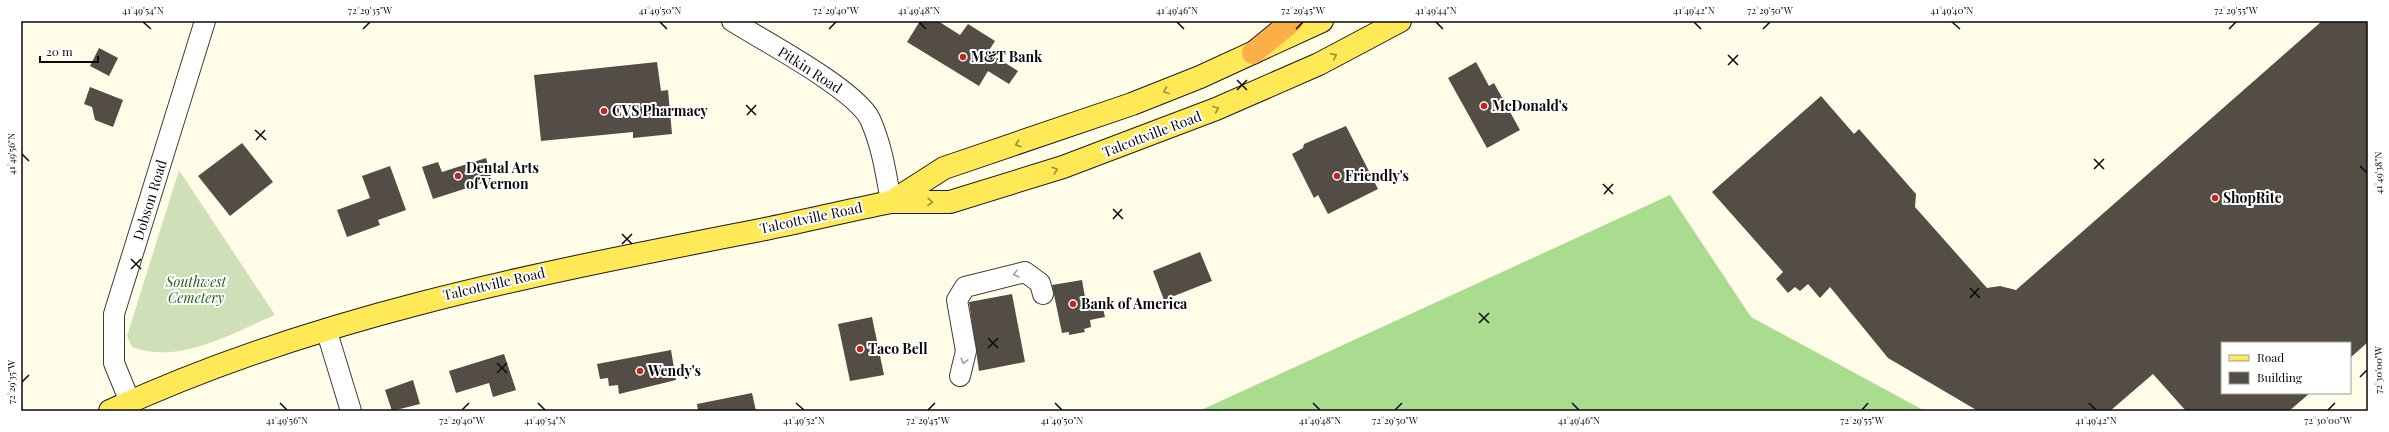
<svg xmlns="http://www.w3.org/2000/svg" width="2389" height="432" viewBox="0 0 2389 432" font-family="'Playfair Display',serif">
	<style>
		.forest { fill: #a9dc8e }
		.cemetery { fill: #cfe0b9 }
		.building { fill: #534d46 }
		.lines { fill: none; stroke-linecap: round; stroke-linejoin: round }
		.minor-casing { stroke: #3d3d3d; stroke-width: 22 }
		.major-casing { stroke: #1b1b1b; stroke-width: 24 }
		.highway-casing { stroke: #1b1b1b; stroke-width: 24 }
		.minor { stroke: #fff; stroke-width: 20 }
		.major { stroke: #ffe957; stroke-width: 22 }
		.highway { stroke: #fcae48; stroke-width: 22 }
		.oneway { stroke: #9d9038 }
		.oneway2 { stroke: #9d9d9d }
		.ticks { fill: none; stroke: #0a0a0a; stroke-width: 1.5 }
		.poi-dot { fill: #bf271d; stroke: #fff; stroke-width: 1.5 }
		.labels { text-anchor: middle; stroke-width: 4; stroke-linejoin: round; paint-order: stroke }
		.poi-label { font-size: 14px; font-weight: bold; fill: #0a0a0a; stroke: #fff; text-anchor: start }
		.street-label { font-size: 14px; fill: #0a0a0a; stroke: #fff }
		.park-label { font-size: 14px; font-style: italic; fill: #206319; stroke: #fff }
		.neatline { fill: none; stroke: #0a0a0a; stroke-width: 1.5 }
		.ticks-label { font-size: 10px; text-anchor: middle; fill: #0a0a0a }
	</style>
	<rect width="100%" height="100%" fill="#fffde7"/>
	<polygon class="forest" points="1670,195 1751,317 1925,411 1199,411"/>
	<path class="cemetery" d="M179,170L275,315C232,333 179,365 132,347L127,336Z"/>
	<g class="building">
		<polygon points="920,21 938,21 960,35 968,24 995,41 988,52 1018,71 1009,84 988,71 979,86 907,42"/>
		<polygon points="2322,21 2368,21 2368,342 2350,358 2350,343 2222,343 2222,393 2310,393 2289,411 2186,411 2153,374 2110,411 1978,411 1888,358 1830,287 1820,298 1808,284 1800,291 1795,287 1788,293 1776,279 1783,272 1712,192 1821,96 1854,134 1859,129 1916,194 1915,207 1987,288 2000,286 2016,290"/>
		<polygon points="99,48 118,58 109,76 90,66"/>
		<polygon points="657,62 661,91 668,90 672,134 633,138 633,132 541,141 534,75"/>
		<polygon points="1476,62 1489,86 1494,83 1520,130 1487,148 1448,78"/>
		<polygon points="90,87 123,100 113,127 95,120 92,107 84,104"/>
		<polygon points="1346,126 1378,189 1328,214 1318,195 1314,198 1292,154 1303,148 1304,144"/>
		<polygon points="242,143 273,182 230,216 198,176"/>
		<polygon points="486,158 492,180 433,199 422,167 438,162 442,172"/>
		<polygon points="390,166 406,210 378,220 380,225 347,237 337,210 370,198 362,176"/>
		<polygon points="1200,252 1212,281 1164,300 1153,271"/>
		<polygon points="1082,280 1086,303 1101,300 1105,317 1090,320 1091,327 1084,329 1085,332 1069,335 1069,332 1062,333 1052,285"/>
		<polygon points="1012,294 1025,362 979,371 969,302"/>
		<polygon points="872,317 884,375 850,381 838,324"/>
		<polygon points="671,350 676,380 619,394 618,385 609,386 608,378 600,379 597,364"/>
		<polygon points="504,354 516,390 493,397 489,383 456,393 449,371"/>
		<polygon points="413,380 420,404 392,411 385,390"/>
		<polygon points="752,393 756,411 698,411 697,404"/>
	</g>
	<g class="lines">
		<g class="minor-casing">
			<g id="minor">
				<path d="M732,21C764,41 855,89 870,119C882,146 886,173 891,202"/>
				<polyline points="326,329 351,411"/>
				<polyline points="960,376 966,351 957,300 965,287 1025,272 1040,283 1043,294"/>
				<polyline points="130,402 114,363 114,314 205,21"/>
			</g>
		</g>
		<g class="major-casing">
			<g id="major">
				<polyline points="891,202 944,168 1132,104 1200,77 1322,21"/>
				<path d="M110,411C314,316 536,274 755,231C801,222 845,211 891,202H950L1063,167L1216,109L1319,64L1400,21"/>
			</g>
		</g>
		<g class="highway-casing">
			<polyline id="highway" points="1253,53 1292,21"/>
		</g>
		<use href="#minor" class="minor"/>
		<use href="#major" class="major"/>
		<use href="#highway" class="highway"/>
	</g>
	<defs><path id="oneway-chevron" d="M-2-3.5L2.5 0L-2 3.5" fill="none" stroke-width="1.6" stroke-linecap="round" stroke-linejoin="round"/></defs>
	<g class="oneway">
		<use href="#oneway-chevron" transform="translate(1334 56) rotate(-27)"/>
		<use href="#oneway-chevron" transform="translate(1166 91) rotate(158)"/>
		<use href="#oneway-chevron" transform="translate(1216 109) rotate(-23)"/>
		<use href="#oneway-chevron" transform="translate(1018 144) rotate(162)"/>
		<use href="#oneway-chevron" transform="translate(1055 170) rotate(-18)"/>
		<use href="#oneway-chevron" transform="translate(930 202) rotate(1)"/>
	</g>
	<g class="oneway2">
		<use href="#oneway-chevron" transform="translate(1016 274) rotate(166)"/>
		<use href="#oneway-chevron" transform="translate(964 361) rotate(104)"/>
	</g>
	<path class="ticks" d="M143,22L151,29M660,22L667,29M919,22L926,29M1177,22L1184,29M1436,22L1443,29M1694,22L1701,29M1952,22L1960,29M363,29L370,22M829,29L836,22M1296,29L1303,22M1763,29L1770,22M2229,29L2236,22M1728,55L1738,65M1728,65L1738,55M1237,80L1247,90M1237,90L1247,80M746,105L756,115M747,115L756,105M255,130L266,140M256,140L265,130M22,154L29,161M2094,159L2104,169M2360,166L2367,173M2094,169L2104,159M1603,184L1613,194M1604,194L1613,184M1113,209L1123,219M1113,219L1122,209M622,234L632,244M622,244L632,234M131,259L141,269M131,269L141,259M1970,288L1980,298M1970,298L1979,288M1479,313L1489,323M1479,323L1489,313M988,338L998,348M988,348L998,338M497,363L507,373M497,373L507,363M2360,377L2367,370M22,382L29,375M280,403L287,410M538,403L545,410M796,403L804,410M1055,403L1062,410M1313,403L1320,410M1572,403L1579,410M2089,403L2096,410M462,410L469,403M928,410L935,403M1395,410L1402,403M1862,410L1868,403M2328,410L2335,403"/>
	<g class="poi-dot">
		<circle cx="963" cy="57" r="4"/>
		<circle cx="1484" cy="106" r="4"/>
		<circle cx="604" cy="111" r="4"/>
		<circle cx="458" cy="176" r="4"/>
		<circle cx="1337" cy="176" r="4"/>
		<circle cx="2215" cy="198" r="4"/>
		<circle cx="1073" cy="304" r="4"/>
		<circle cx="860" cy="349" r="4"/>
		<circle cx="640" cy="371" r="4"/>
	</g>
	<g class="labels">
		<g class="poi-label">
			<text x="971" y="62">M&amp;T Bank</text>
			<text x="1492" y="111">McDonald's</text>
			<text x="612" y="116">CVS Pharmacy</text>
			<text x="466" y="173">Dental Arts<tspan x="466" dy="16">of Vernon</tspan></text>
			<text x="1345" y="181">Friendly's</text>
			<text x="2223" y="203">ShopRite</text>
			<text x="1081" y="309">Bank of America</text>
			<text x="868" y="354">Taco Bell</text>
			<text x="648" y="376">Wendy's</text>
		</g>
		<g class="street-label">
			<text transform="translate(810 70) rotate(33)" y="5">Pitkin Road</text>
			<text transform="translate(1152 134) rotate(-21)" y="5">Talcottville Road</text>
			<text transform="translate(150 200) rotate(-73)" y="5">Dobson Road</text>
			<text transform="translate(811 218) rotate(-12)" y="5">Talcottville Road</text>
			<text transform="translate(494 284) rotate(-13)" y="5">Talcottville Road</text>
		</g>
		<g class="park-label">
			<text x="196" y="287">Southwest<tspan x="196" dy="16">Cemetery</tspan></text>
		</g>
	</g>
	<rect width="2389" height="432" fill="none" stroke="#ffffff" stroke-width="44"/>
	<rect x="2221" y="342" width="130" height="52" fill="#ffffff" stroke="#9d9d9d"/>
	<rect x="2229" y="355" width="20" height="6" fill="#ffe957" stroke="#9d9d9d"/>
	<text x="2257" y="362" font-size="12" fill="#0a0a0a">Road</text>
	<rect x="2229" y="372" width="20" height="12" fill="#534d46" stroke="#9d9d9d"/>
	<text x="2257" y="382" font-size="12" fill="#0a0a0a">Building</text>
	<path d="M40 56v6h58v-6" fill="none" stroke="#0a0a0a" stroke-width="2"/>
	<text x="46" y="56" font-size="12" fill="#0a0a0a" stroke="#ffffff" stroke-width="3" paint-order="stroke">20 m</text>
	<rect x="22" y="22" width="2345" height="388" class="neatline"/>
	<g class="ticks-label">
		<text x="143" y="14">41°49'54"N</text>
		<text x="370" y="14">72°29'35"W</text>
		<text x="660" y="14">41°49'50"N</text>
		<text x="836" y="14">72°29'40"W</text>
		<text x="919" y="14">41°49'48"N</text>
		<text x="1177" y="14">41°49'46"N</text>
		<text x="1303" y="14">72°29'45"W</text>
		<text x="1436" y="14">41°49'44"N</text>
		<text x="1694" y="14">41°49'42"N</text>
		<text x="1770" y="14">72°29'50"W</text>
		<text x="1952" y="14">41°49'40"N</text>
		<text x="2236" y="14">72°29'55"W</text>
		<text transform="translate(11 154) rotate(-90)" y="4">41°49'56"N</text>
		<text transform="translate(2378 173) rotate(-90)" y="4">41°49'38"N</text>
		<text transform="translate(2378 370) rotate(-90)" y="4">72°30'00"W</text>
		<text transform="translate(11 382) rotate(-90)" y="4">72°29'35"W</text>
		<text x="287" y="424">41°49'56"N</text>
		<text x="462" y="424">72°29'40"W</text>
		<text x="545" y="424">41°49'54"N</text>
		<text x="804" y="424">41°49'52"N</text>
		<text x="928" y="424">72°29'45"W</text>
		<text x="1062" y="424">41°49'50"N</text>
		<text x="1320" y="424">41°49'48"N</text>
		<text x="1395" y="424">72°29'50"W</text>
		<text x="1579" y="424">41°49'46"N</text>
		<text x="1862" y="424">72°29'55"W</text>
		<text x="2096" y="424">41°49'42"N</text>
		<text x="2328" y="424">72°30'00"W</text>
	</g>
</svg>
